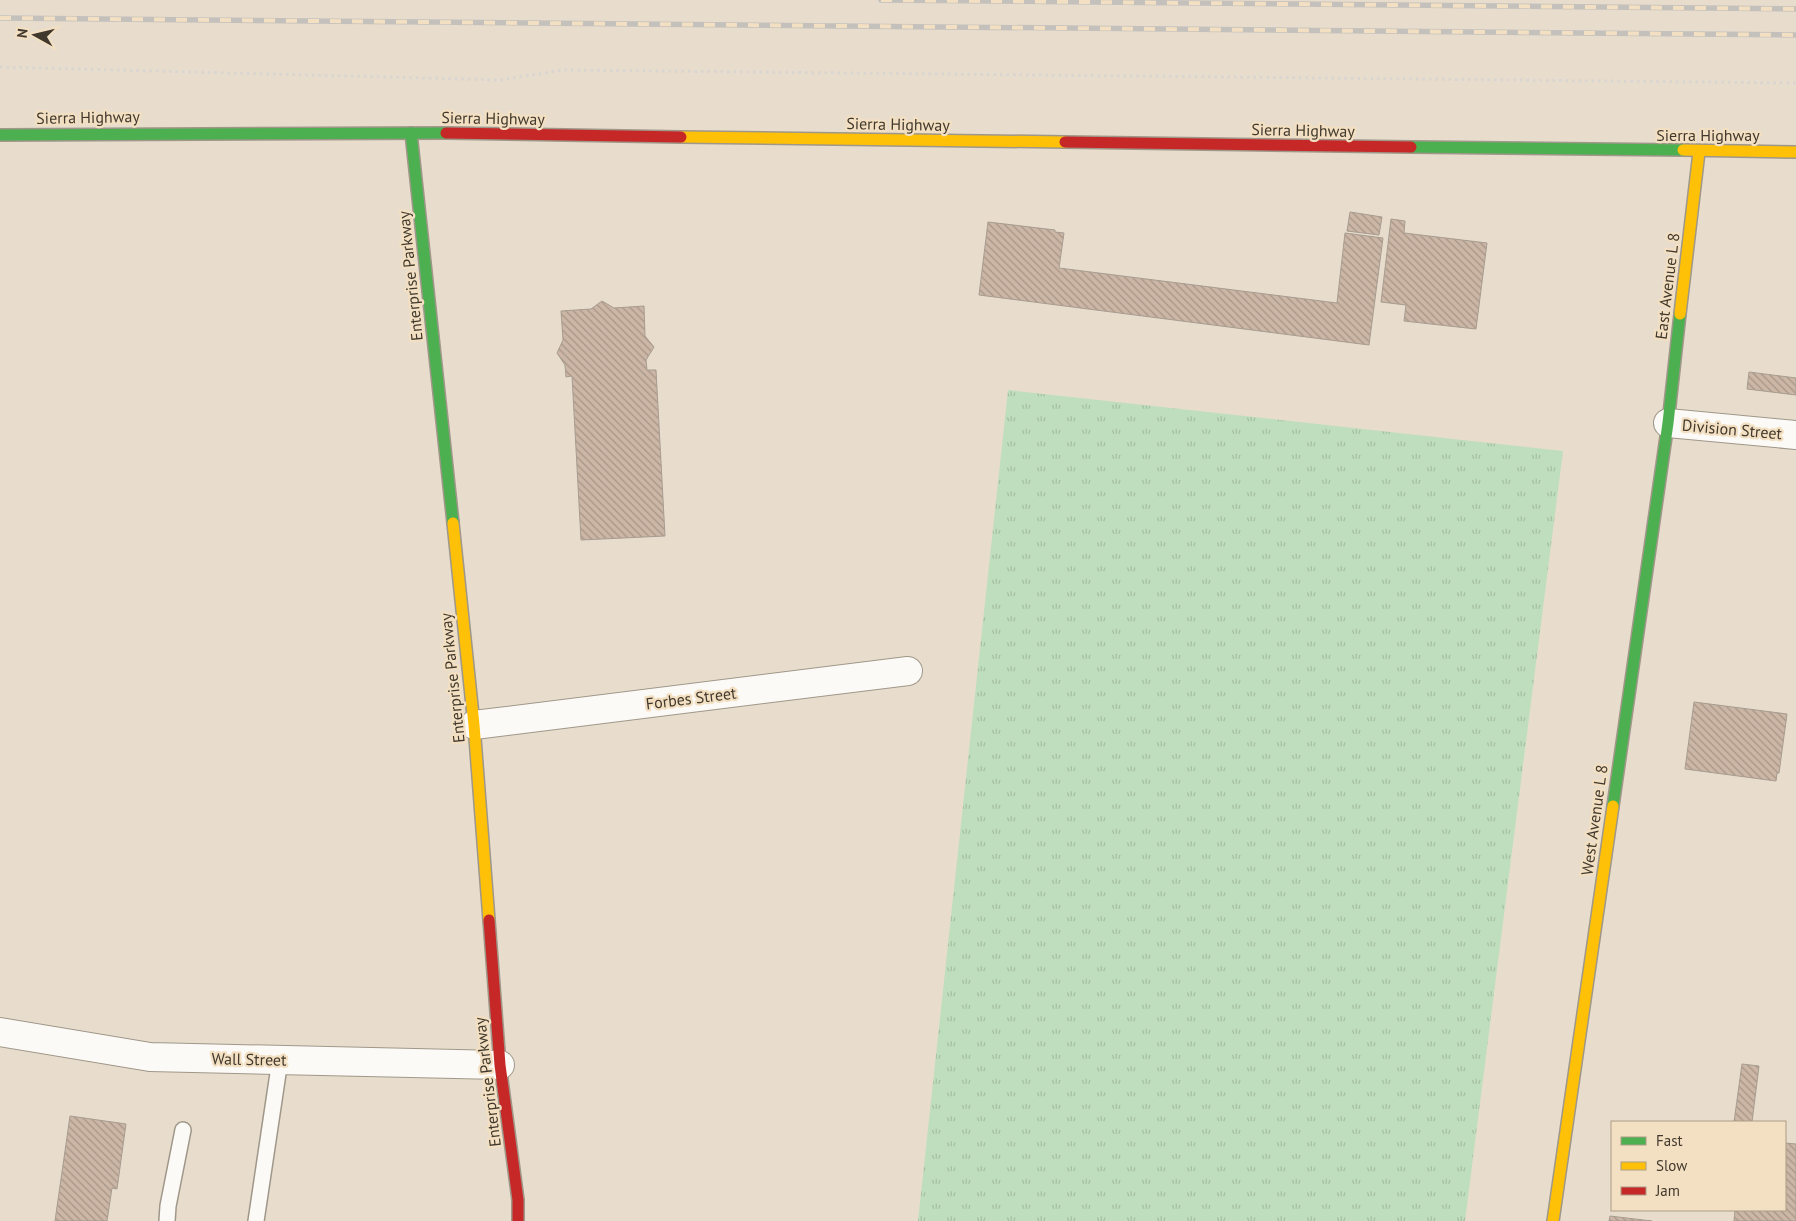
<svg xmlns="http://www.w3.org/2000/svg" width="1796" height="1221" viewBox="0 0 1796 1221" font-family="'PT Sans',sans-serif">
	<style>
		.grass { fill: url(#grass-tufts) }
		.building { fill: url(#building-back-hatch); stroke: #a69c91 }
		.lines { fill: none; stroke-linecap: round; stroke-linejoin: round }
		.lane-casing { stroke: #9f9789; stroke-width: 18 }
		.street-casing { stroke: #9f9789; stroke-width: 30 }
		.fast-casing { stroke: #9f9789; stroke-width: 14 }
		.slow-casing { stroke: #9f9789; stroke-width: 14 }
		.jam-casing { stroke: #9f9789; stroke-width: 14 }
		.path { stroke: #d9d5d1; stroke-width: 3; stroke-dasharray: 2.5 4; stroke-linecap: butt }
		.lane { stroke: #fcfaf7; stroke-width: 15 }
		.street { stroke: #fcfaf7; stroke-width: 28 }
		.fast { stroke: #4caf50; stroke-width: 11 }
		.slow { stroke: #ffc107; stroke-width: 11 }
		.jam { stroke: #c62828; stroke-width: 11 }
		.rail-casing { stroke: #c4c1bd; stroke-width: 5.5 }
		.rail { stroke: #f3dfc1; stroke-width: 4; stroke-dasharray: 11; stroke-linecap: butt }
		.labels { text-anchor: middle; stroke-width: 4.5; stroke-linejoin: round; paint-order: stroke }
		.street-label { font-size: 16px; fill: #41392d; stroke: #f3dfc1 }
	</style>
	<defs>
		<pattern id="grass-tufts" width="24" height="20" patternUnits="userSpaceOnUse" patternTransform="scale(1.25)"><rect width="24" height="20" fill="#bfdebd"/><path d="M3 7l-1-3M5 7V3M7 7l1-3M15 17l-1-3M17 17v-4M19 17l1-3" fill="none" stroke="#a5bfa3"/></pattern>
		<pattern id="building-back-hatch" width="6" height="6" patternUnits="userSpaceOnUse" patternTransform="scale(1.25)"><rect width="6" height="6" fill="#ccb6a5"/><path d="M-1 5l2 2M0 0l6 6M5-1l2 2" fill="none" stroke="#a79587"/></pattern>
	</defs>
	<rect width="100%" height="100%" fill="#e8ddcc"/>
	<polygon class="grass" points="1008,390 1563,451 1465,1221 918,1221"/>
	<g class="building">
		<polygon points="1350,212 1382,217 1379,235 1347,231"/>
		<polygon points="1391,219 1405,221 1404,233 1487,243 1476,329 1404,321 1406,305 1381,302"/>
		<polygon points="988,222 1055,230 1055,232 1064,233 1059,268 1337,303 1345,233 1383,238 1369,345 979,295"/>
		<polygon points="602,301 614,308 644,306 645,336 654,347 646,360 647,370 656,370 665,536 581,540 572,376 566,377 565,365 557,353 563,340 561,311 591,309"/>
		<polygon points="1749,372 1796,378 1796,395 1747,389"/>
		<polygon points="1694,702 1787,714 1779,773 1777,773 1776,781 1685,769"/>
		<polygon points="1742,1064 1759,1066 1752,1122 1734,1122"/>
		<polygon points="70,1116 126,1124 117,1189 112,1188 107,1221 55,1221"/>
		<polygon points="1785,1143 1796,1144 1796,1221 1734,1221 1735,1210 1785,1210"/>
		<polygon points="1610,1216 1652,1221 1609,1221"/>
	</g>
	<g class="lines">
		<g class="lane-casing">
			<g id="lane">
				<polyline points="167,1221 168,1206 183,1130"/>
				<polyline points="256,1221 280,1060"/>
			</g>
		</g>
		<g class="street-casing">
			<g id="street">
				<polyline points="1668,423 1796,435"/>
				<polyline points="474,725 908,671"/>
				<polyline points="0,1032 150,1057 500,1065"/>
			</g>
		</g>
		<g class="fast-casing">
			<g id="fast">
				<polyline points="411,133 453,523"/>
				<polyline points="0,135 446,133"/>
				<polyline points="1411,147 1683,150"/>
				<polyline points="1613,806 1668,423 1680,314"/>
			</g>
		</g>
		<g class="slow-casing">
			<g id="slow">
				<polyline points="681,137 1065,142"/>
				<polyline points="1683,150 1796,152"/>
				<polyline points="1680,314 1699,152"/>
				<polyline points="453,523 474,725 489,920"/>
				<polyline points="1553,1221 1613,806"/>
			</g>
		</g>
		<g class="jam-casing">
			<g id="jam">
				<polyline points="446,133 681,137"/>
				<polyline points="1065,142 1411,147"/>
				<polyline points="489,920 500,1065 518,1200 518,1221"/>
			</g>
		</g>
		<polyline class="path" points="0,67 501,80 563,70 1796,83"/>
		<use href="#lane" class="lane"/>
		<use href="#street" class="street"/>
		<use href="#fast" class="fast"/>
		<use href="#slow" class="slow"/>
		<use href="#jam" class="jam"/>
		<g class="rail-casing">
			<g id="rail">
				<polyline points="881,0 1796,9"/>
				<polyline points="0,18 1796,35"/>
			</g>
		</g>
		<use href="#rail" class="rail"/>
	</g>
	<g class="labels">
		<g class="street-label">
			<text transform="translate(88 117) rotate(-1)" y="6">Sierra Highway</text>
			<text transform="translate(493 118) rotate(1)" y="6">Sierra Highway</text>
			<text transform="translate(898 124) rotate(1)" y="6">Sierra Highway</text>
			<text transform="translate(1303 130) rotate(1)" y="6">Sierra Highway</text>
			<text x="1708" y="141">Sierra Highway</text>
			<text transform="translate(410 276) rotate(-96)" y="6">Enterprise Parkway</text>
			<text transform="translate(1667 286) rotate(-83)" y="6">East Avenue L 8</text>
			<text transform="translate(1732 429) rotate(5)" y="6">Division Street</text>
			<text transform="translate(452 678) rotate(-96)" y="6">Enterprise Parkway</text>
			<text transform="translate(691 698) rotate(-7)" y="6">Forbes Street</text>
			<text transform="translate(1594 820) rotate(-82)" y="6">West Avenue L 8</text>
			<text transform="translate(249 1059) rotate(1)" y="6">Wall Street</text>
			<text transform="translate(487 1082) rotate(-97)" y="6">Enterprise Parkway</text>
		</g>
	</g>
	<rect x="1611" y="1121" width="175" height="90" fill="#f3dfc1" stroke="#ac9d86"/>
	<rect x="1621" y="1137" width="25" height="8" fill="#4caf50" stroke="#ac9d86"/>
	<text x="1656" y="1146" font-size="15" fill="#41392d">Fast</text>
	<rect x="1621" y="1162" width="25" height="8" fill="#ffc107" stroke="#ac9d86"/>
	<text x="1656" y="1171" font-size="15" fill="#41392d">Slow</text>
	<rect x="1621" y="1187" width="25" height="8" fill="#c62828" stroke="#ac9d86"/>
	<text x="1656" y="1196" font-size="15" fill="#41392d">Jam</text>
	<g transform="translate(35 35) rotate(278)" stroke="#f3dfc1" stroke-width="4" paint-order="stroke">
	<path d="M0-4L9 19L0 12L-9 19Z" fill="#41392d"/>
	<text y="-8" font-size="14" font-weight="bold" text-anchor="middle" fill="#41392d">N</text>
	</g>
</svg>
